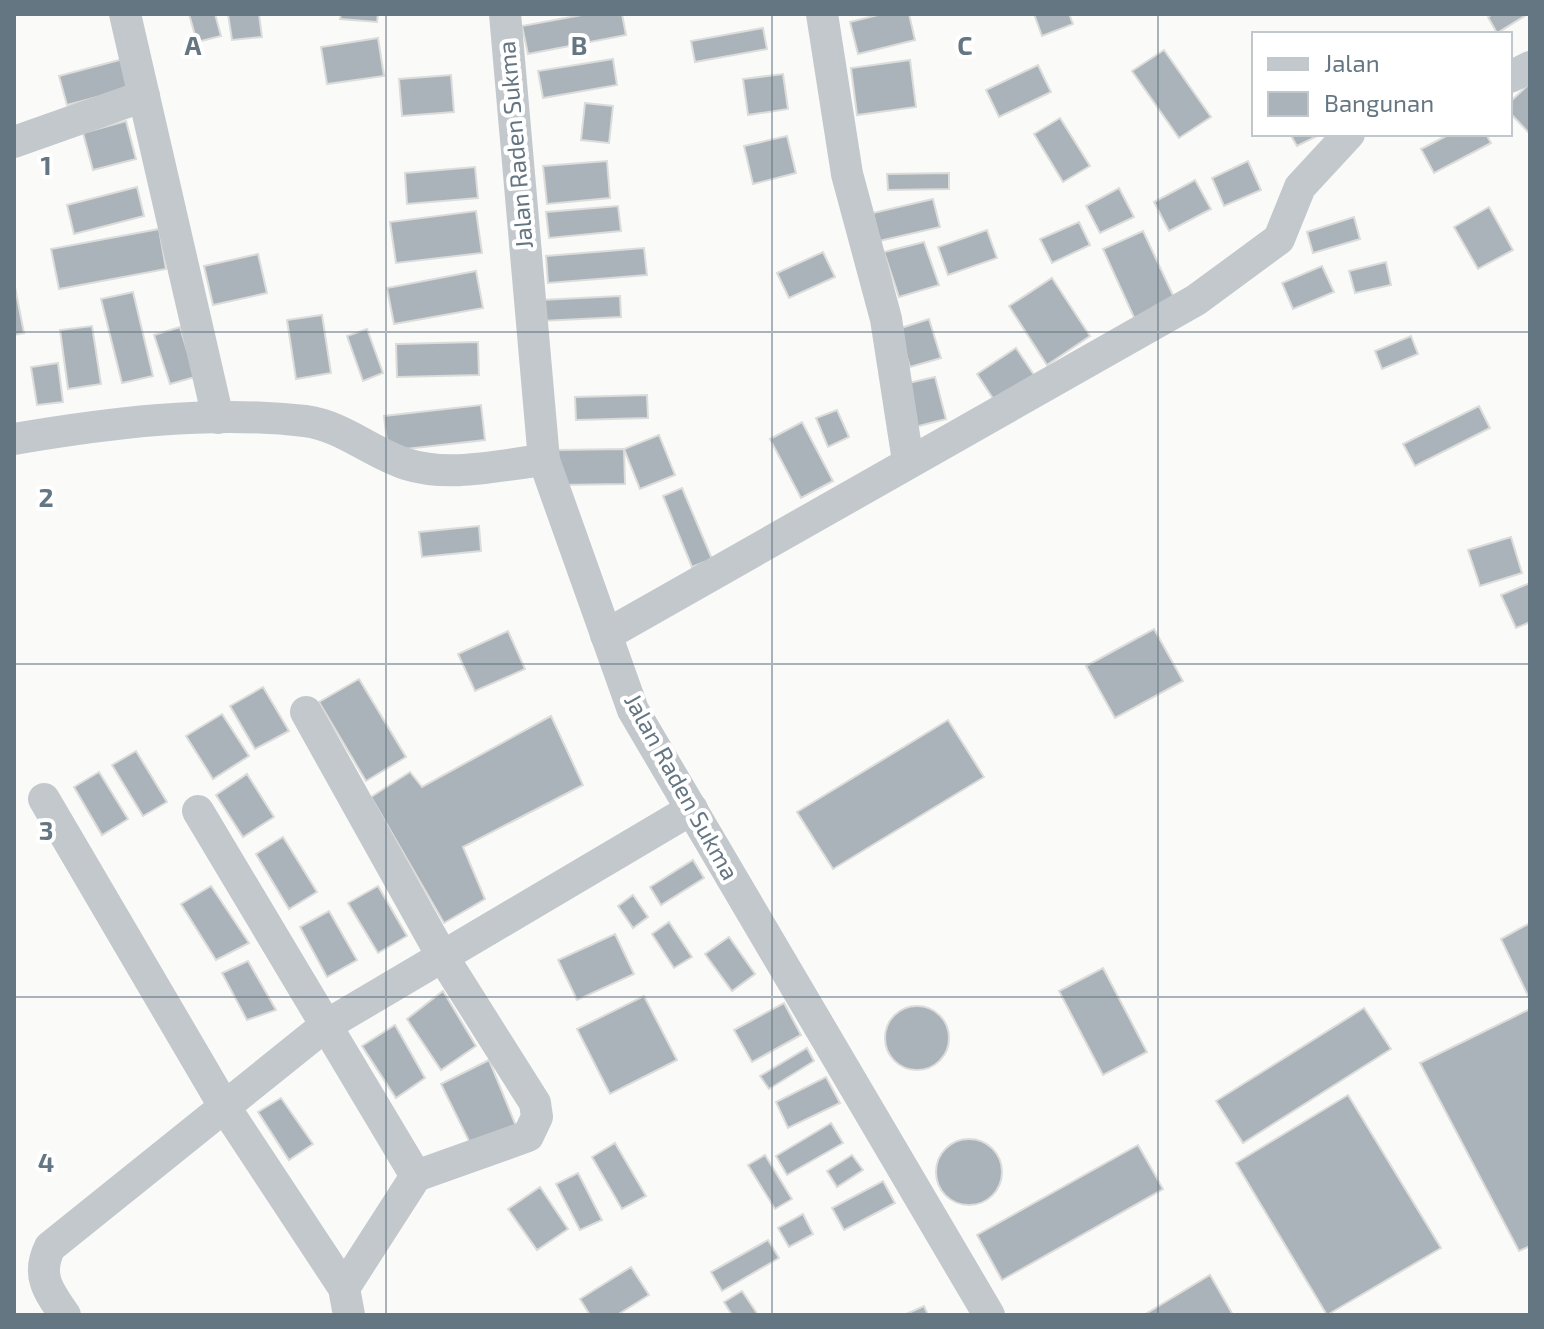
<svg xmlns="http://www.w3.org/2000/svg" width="1544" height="1329" viewBox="0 0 1544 1329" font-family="'Exo 2',sans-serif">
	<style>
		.building { fill: #aab3b9; stroke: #dcdcda; stroke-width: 2 }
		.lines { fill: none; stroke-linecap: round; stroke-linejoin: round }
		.street { stroke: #c3c8cc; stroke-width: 32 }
		.grid { fill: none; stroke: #657683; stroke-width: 2; stroke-opacity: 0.55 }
		.labels { text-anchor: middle; stroke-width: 8; stroke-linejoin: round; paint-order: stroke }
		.street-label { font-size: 24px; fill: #657683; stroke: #fff }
		.grid-label { font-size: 26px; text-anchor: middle; font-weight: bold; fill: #657683; stroke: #fff; stroke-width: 8; stroke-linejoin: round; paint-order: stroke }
	</style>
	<rect width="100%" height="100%" fill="#fafaf8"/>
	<g class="building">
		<polygon points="189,14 215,14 221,36 197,42"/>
		<polygon points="228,14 259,14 262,37 232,40"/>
		<polygon points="341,14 378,14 377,22 340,19"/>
		<polygon points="587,14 622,14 626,35 528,54 522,26"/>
		<polygon points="882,14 909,14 915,40 858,54 850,22"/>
		<polygon points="1034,14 1069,14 1073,24 1042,36"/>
		<polygon points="1493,14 1528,14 1497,33 1488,17"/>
		<polygon points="763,28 767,49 695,62 691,41"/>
		<polygon points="378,38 384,76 327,84 321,47"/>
		<polygon points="1164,50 1211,117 1179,138 1132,71"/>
		<polygon points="123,59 131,88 67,105 59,76"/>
		<polygon points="613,59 617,85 543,98 538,71"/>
		<polygon points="910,60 916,107 857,115 851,68"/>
		<polygon points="1038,65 1051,92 999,117 986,90"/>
		<polygon points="783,74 788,109 748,115 743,79"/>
		<polygon points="451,75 454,112 402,116 399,79"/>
		<polygon points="1530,83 1530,134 1510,113 1510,102"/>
		<polygon points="585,103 613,106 609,143 581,140"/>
		<polygon points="1060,118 1090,166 1063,182 1034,134"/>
		<polygon points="126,121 136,159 93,170 83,133"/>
		<polygon points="1290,134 1321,134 1297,146"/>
		<polygon points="1450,134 1486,134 1491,143 1434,173 1421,149"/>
		<polygon points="787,136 796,173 753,184 744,146"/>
		<polygon points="607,161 610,198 547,204 543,166"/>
		<polygon points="1248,161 1261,190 1224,206 1212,178"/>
		<polygon points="475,167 478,198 407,204 405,173"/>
		<polygon points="949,173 949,189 888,190 887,174"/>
		<polygon points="1195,180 1211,209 1169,231 1154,202"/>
		<polygon points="137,187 144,216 74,234 67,205"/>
		<polygon points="1119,188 1134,217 1100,233 1086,206"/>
		<polygon points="933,199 940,227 879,241 873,213"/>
		<polygon points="618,206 621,231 549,238 546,212"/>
		<polygon points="1489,207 1513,250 1478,269 1454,227"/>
		<polygon points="476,211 482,253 396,263 390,222"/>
		<polygon points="1354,217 1360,239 1313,253 1307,232"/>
		<polygon points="1079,222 1090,245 1052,263 1040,239"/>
		<polygon points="159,229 166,269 59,289 51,249"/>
		<polygon points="987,230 997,258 948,275 938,247"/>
		<polygon points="1143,231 1178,306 1137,324 1103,249"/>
		<polygon points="924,242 939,285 899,297 884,252"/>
		<polygon points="644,248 647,275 548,283 546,256"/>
		<polygon points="823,252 835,277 789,298 777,273"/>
		<polygon points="258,254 267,293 213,305 204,266"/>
		<polygon points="1386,262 1391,285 1355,293 1349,271"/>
		<polygon points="1322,266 1334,292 1293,309 1282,283"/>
		<polygon points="476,271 483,308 394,324 387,288"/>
		<polygon points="1052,278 1090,336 1047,365 1009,306"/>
		<polygon points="14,282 24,333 14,335"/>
		<polygon points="133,292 153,376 122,383 101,299"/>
		<polygon points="620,296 621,317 541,321 540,300"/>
		<polygon points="322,315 331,373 296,379 287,320"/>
		<polygon points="929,319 941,358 910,367 898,329"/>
		<polygon points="92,326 101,384 68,389 60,330"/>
		<polygon points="180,327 195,377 170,384 154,335"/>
		<polygon points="367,329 383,373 363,381 347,336"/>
		<polygon points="1411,336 1418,354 1382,369 1375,351"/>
		<polygon points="478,342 479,375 397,377 396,344"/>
		<polygon points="1016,348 1034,375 994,400 977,374"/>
		<polygon points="58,363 63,402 37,405 31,367"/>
		<polygon points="935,377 946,419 915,427 904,384"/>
		<polygon points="647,395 648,418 576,420 575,397"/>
		<polygon points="481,405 485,440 388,451 384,416"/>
		<polygon points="1479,406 1490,428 1415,466 1403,444"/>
		<polygon points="837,410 849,437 828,447 816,418"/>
		<polygon points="802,422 833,481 801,498 770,439"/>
		<polygon points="659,435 675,475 640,489 624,449"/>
		<polygon points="624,449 625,484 556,485 556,450"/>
		<polygon points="682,488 712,559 692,567 663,496"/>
		<polygon points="479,526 481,551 422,557 419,532"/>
		<polygon points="1511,537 1522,573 1480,586 1468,550"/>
		<polygon points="1530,583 1530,622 1516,628 1501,595"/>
		<polygon points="1154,629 1183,681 1115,718 1086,666"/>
		<polygon points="508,631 525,669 475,691 458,654"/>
		<polygon points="359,679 406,757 366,781 319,702"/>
		<polygon points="263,687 289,731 255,749 230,706"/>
		<polygon points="222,714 249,756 213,779 186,736"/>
		<polygon points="551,716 583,785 463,847 485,899 444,923 371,797 410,772 422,787"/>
		<polygon points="948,720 984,777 833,869 797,812"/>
		<polygon points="136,751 167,802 143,816 112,765"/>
		<polygon points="99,772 128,819 102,835 74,787"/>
		<polygon points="247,774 274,817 243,837 216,795"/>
		<polygon points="283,837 317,892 289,909 256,854"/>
		<polygon points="693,860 704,878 661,905 650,887"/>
		<polygon points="211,886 249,943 216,960 181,904"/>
		<polygon points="378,886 407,936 378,953 348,903"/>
		<polygon points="633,895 648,917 633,928 618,906"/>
		<polygon points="329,911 357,960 327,977 300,927"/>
		<polygon points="669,922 692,957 674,968 652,934"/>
		<polygon points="1530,923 1530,1000 1501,939"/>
		<polygon points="615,934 634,974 577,1000 558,960"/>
		<polygon points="729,937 755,974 732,991 705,954"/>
		<polygon points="248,961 276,1010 247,1020 222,973"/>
		<polygon points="1103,968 1147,1052 1103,1075 1059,991"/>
		<polygon points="443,991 476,1046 441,1070 407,1019"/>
		<polygon points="644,996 677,1060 610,1094 577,1029"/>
		<polygon points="784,1003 801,1035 752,1062 734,1030"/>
		<circle cx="917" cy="1038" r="32"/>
		<polygon points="1364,1008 1391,1049 1243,1143 1216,1101"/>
		<polygon points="1530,1009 1530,1246 1519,1251 1420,1063"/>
		<polygon points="395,1025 425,1078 396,1098 362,1046"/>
		<polygon points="807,1048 814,1061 769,1089 760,1076"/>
		<polygon points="489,1060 516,1126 473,1149 441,1084"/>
		<polygon points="826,1077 840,1103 788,1128 776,1102"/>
		<polygon points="1348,1095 1441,1248 1327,1315 1236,1163"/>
		<polygon points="281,1098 313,1144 289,1160 258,1112"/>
		<polygon points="831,1123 843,1143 787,1175 776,1156"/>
		<circle cx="969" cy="1172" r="33"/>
		<polygon points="615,1143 646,1196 622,1209 592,1157"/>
		<polygon points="1138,1145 1163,1189 1002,1280 977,1235"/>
		<polygon points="765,1155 792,1199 775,1209 748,1165"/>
		<polygon points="852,1155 863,1170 837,1187 827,1171"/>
		<polygon points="578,1173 602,1220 580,1230 556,1184"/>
		<polygon points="883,1181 895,1203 844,1230 832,1208"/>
		<polygon points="540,1187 568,1229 537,1250 508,1209"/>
		<polygon points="803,1214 813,1234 789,1247 778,1228"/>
		<polygon points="768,1240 779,1258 722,1291 711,1272"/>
		<polygon points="631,1267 649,1295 617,1315 590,1315 580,1299"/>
		<polygon points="1210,1275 1233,1315 1144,1315"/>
		<polygon points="742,1291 758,1315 732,1315 724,1302"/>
		<polygon points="924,1306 928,1315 904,1315"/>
	</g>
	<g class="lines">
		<g class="street">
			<polyline points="125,14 218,418"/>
			<polyline points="505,14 544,460 633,710 989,1315"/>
			<polyline points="822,14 847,174 886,319 908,461"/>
			<polyline points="1510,77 1530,67"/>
			<polyline points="14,142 144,96"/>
			<path d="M14,439C108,423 210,410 305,421C343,426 370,452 406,464C450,478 499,465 544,460"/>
			<polyline points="606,635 1196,300 1279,239 1300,187 1349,134"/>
			<polyline points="306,712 441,954 535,1103 537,1117 528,1136 416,1176 344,1288"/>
			<polyline points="44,799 224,1106 344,1288 349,1315"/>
			<polyline points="198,811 416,1176"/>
			<path d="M65,1315C48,1291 36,1275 50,1247L325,1026L692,809"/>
		</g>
	</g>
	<path class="grid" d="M386,14V1315M772,14V1315M1158,14V1315M14,332H1530M14,664H1530M14,997H1530"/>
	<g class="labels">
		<g class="street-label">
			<text transform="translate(516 145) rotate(-95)" y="8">Jalan Raden Sukma</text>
			<text transform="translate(681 787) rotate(61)" y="8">Jalan Raden Sukma</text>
		</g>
	</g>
	<g class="grid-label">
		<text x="193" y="55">A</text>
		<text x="579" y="55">B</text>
		<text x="965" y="55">C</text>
		<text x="46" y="175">1</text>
		<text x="46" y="507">2</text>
		<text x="46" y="840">3</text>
		<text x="46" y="1172">4</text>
	</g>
	<rect width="1544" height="1329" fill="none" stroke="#657683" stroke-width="32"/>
	<rect x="1252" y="32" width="260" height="104" fill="#ffffff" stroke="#c1c8cd" stroke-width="2"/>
	<rect x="1268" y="58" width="40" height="12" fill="#c3c8cc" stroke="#c1c8cd" stroke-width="2"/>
	<text x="1324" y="72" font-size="24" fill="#657683">Jalan</text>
	<rect x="1268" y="92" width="40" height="24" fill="#aab3b9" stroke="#c1c8cd" stroke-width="2"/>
	<text x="1324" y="112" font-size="24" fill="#657683">Bangunan</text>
</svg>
